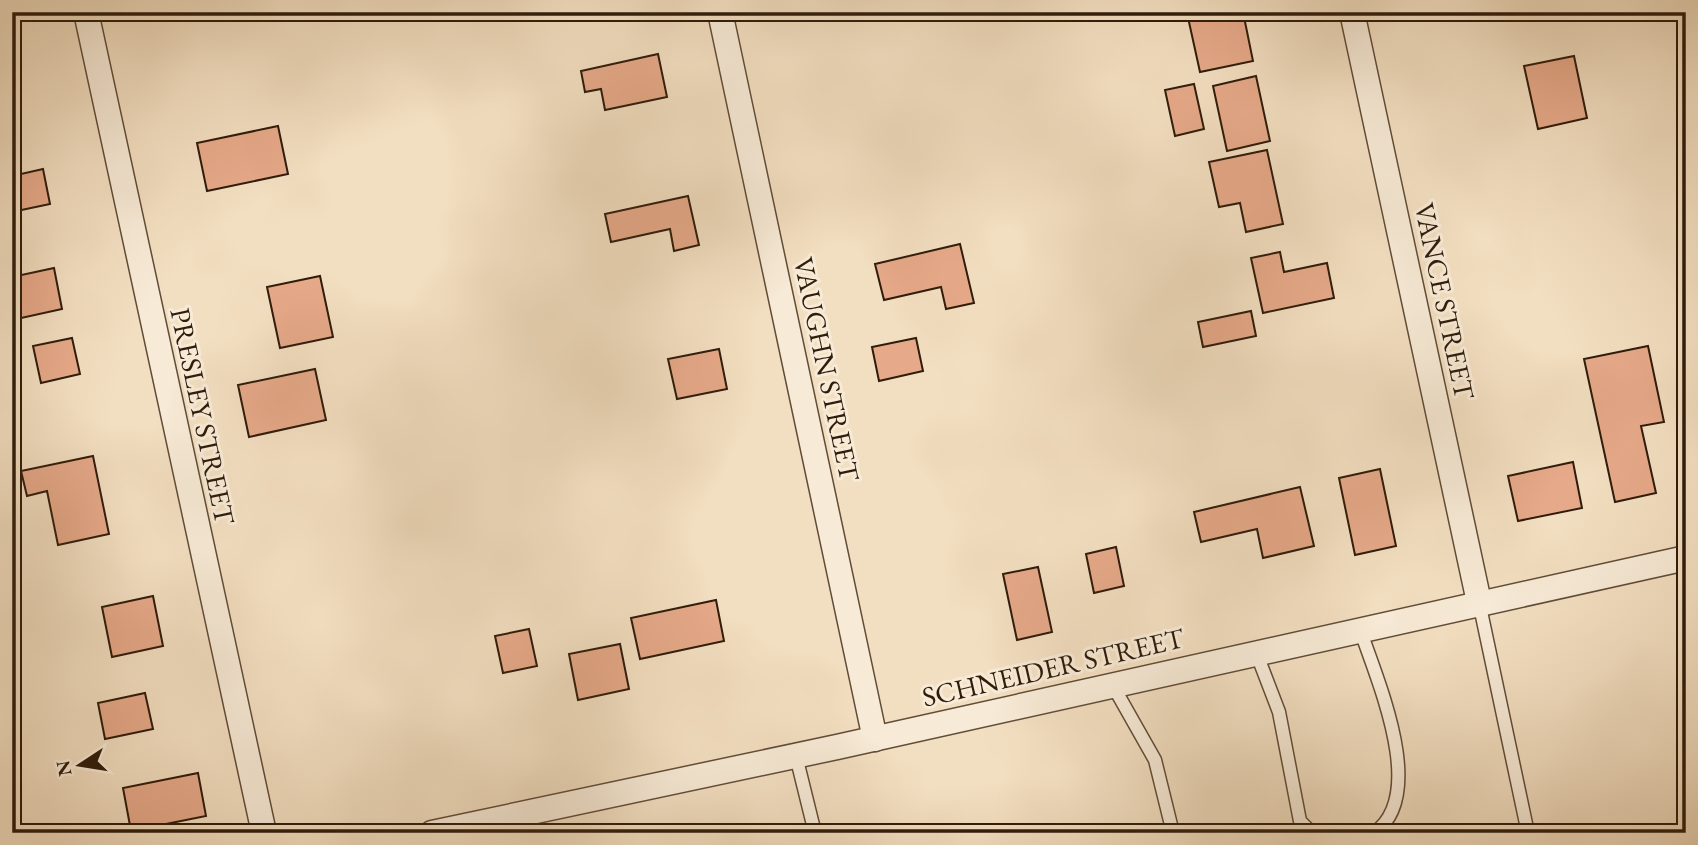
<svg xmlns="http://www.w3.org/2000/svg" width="1698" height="845" viewBox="0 0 1698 845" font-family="'EB Garamond',serif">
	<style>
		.building { fill: #e6a989; stroke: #2f1c0b; stroke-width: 2 }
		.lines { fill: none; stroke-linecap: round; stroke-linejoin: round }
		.lane-casing { stroke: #604c38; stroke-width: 15 }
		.street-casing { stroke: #604c38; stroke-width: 27 }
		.lane { stroke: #f7ead6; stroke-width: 12 }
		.street { stroke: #f7ead6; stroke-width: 24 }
		.labels { text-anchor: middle; stroke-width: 6; stroke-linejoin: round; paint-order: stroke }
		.street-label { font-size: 28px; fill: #2f1c0b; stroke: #f7ead6 }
	</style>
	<rect width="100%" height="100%" fill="#f2dec0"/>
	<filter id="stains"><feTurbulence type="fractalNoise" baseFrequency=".00286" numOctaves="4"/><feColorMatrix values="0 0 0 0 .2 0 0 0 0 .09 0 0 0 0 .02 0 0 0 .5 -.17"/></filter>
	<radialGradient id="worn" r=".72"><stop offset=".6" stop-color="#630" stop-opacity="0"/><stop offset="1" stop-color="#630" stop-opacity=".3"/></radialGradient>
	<g class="building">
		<polygon points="1243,12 1253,61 1200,72 1187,13"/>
		<polygon points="658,54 667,97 605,110 601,89 585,92 581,71"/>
		<polygon points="1574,56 1587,118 1538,129 1524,66"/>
		<polygon points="1256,76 1270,141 1227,151 1213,86"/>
		<polygon points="1194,84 1204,129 1175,136 1165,90"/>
		<polygon points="278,126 288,174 207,191 197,143"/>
		<polygon points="1267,150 1283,224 1246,232 1240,203 1219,207 1209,162"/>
		<polygon points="43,169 50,204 12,212 12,176"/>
		<polygon points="688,196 699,245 674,251 670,229 611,242 605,214"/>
		<polygon points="960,244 974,303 946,309 941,287 884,300 875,264"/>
		<polygon points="1280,252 1284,272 1327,263 1334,298 1263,313 1251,258"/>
		<polygon points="54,268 62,309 12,320 12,277"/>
		<polygon points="320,276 333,337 280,348 267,287"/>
		<polygon points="1251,311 1256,336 1203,347 1198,322"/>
		<polygon points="72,338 80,374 41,383 33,346"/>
		<polygon points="916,338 923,371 879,381 872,347"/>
		<polygon points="1648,346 1664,422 1641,426 1656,493 1615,502 1584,359"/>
		<polygon points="719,349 727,389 677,399 668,359"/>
		<polygon points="315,369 326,420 249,437 238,385"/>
		<polygon points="93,456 109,534 58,545 47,491 27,496 21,471"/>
		<polygon points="1573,462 1582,508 1518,521 1508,476"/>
		<polygon points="1380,469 1396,546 1355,555 1339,478"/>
		<polygon points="1300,487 1314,546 1263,558 1257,529 1201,542 1194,512"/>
		<polygon points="1116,547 1124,586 1094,593 1086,554"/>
		<polygon points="1038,567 1052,632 1017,640 1003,574"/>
		<polygon points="153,596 163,646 112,657 102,607"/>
		<polygon points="716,600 724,641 640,659 631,618"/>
		<polygon points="529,629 537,666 503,673 495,636"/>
		<polygon points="620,644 629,689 578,700 569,654"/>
		<polygon points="145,693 153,729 105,739 98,703"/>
		<polygon points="198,773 206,816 131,831 123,788"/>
	</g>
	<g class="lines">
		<g class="lane-casing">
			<g id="lane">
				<polyline points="1479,602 1528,833"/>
				<path d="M1360,629C1376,678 1429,795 1374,833"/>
				<polyline points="1256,652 1279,712 1300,821 1312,833"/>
				<polyline points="1112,684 1155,760 1173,833"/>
				<polyline points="796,756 815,833"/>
			</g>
		</g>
		<g class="street-casing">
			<g id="street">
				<polyline points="86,12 264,833"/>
				<polyline points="720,12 875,739"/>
				<polyline points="1352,12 1479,602"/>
				<polyline points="432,833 837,747 1686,558"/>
			</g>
		</g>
		<use href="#lane" class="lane"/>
		<use href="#street" class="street"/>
	</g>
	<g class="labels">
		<g class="street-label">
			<text transform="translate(1445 301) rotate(78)" y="10">VANCE STREET</text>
			<text transform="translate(827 369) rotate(78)" y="10">VAUGHN STREET</text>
			<text transform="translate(203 416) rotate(78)" y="10">PRESLEY STREET</text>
			<text transform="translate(1053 667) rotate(-13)" y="10">SCHNEIDER STREET</text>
		</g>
	</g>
	<rect width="1698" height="845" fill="none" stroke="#f2dec0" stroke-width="42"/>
	<rect x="14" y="14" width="1670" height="817" fill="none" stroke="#2f1c0b" stroke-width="3.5"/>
	<rect x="21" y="21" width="1656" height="803" fill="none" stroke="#2f1c0b" stroke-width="2"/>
	<g transform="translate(80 765) rotate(258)" stroke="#f7ead6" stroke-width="5" paint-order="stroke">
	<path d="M0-5L12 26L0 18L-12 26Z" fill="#2f1c0b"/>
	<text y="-10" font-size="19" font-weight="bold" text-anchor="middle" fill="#2f1c0b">N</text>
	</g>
	<rect width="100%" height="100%" filter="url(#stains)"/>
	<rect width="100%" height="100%" fill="url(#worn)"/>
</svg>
